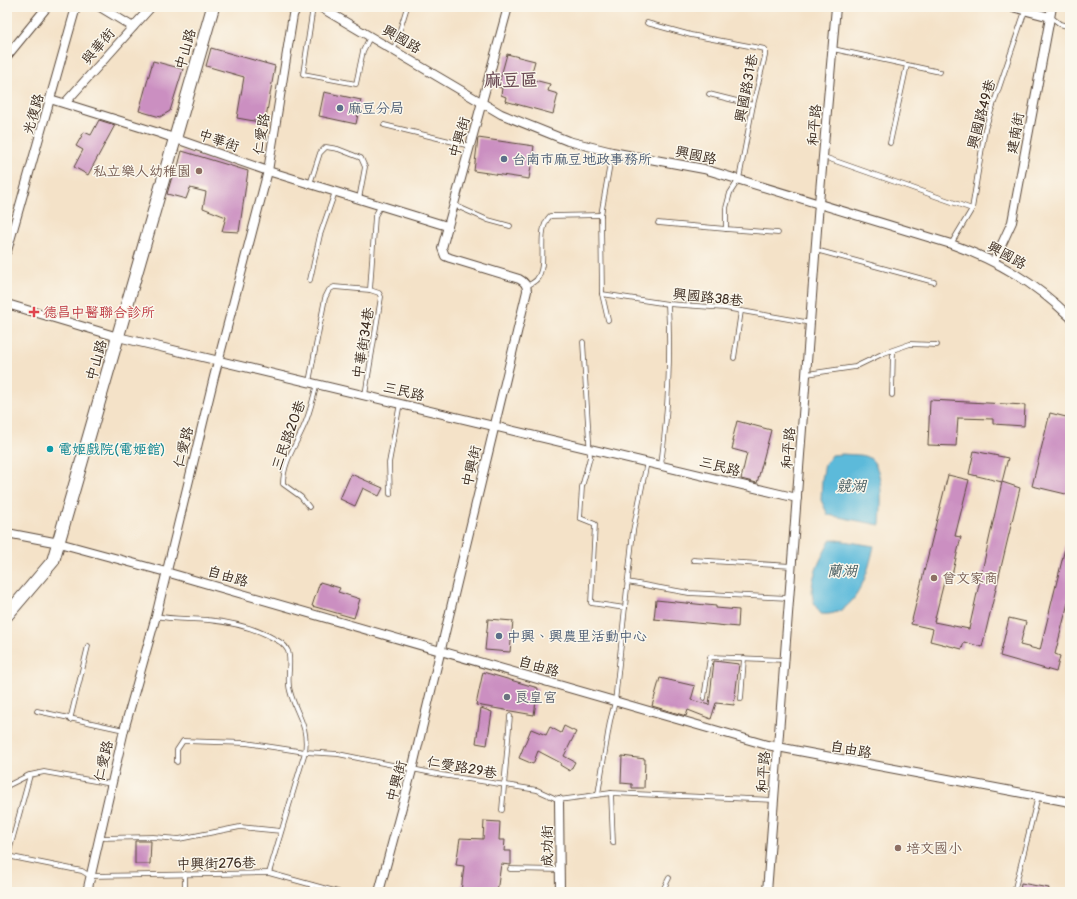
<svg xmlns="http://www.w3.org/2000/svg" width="1077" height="899" viewBox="0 0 1077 899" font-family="Pangolin,'LXGW WenKai TC',sans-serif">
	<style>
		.water { fill: #5cbada; stroke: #4c727c }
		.building { fill: #cb8fc1 }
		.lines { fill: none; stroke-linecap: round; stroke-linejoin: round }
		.service-casing { stroke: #574638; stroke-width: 5.5 }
		.minor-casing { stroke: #574638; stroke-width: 10 }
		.secondary-casing { stroke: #574638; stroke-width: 14 }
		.service { stroke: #fff; stroke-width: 4 }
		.minor { stroke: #fff; stroke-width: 8 }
		.secondary { stroke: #fff; stroke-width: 12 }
		.service-dot { fill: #5c6f8a; stroke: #fbf7ec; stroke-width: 1.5 }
		.education-dot { fill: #8d6e63; stroke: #fbf7ec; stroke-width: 1.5 }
		.health-dot { fill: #e0444e; stroke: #fbf7ec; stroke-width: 1.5 }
		.culture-dot { fill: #0f9aa8; stroke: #fbf7ec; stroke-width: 1.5 }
		.worship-dot { fill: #6b7280; stroke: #fbf7ec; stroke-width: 1.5 }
		.labels { text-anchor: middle; stroke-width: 3; stroke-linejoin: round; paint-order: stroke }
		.street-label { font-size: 14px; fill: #3b2a1e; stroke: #fbf7ec }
		.service-label { font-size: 14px; fill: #4e5e75; stroke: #fbf7ec; text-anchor: start }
		.education-label { font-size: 14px; fill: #785e54; stroke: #fbf7ec; text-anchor: start }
		.health-label { font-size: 14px; fill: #be3a42; stroke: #fbf7ec; text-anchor: start }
		.culture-label { font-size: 14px; fill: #0d838f; stroke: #fbf7ec; text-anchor: start }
		.worship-label { font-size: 14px; fill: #5b616d; stroke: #fbf7ec; text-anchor: start }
		.water-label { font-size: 15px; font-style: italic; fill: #475c60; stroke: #fbf7ec }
		.district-label { font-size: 18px; font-weight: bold; fill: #6d4d57; stroke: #fbf7ec }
	</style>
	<rect width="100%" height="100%" fill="#fbf7ec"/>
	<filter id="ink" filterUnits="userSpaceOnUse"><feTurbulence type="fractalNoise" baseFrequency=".025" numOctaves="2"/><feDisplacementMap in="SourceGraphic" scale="8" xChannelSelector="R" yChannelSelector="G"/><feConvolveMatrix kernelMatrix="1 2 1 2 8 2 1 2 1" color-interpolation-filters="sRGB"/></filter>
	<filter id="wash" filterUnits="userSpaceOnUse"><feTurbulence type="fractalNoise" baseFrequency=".012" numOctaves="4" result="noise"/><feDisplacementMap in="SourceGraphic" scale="16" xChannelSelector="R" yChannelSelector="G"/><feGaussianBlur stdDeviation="0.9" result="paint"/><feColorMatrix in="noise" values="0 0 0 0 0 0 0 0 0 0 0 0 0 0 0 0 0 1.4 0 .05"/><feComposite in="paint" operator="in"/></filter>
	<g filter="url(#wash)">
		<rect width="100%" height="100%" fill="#f4e2c8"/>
		<g class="water">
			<path d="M843,454C850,455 862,454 868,457C885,465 881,509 880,525L828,515L821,500L822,479L825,464L832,455Z"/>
			<path d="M831,539L874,546C868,573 856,618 821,614C801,591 819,562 831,539Z"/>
		</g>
		<g id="blocks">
			<g class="building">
				<polygon points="211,48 275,66 265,123 237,118 244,77 206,66"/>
				<polygon points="507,54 535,61 530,79 550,84 548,91 558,94 553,114 505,101 506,97 501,95 502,88 498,87"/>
				<polygon points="153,61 183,69 170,111 160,117 139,111"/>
				<polygon points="324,92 361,100 356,124 319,116"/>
				<polygon points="99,120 115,125 88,175 74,167 83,150 76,146 84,132 91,135"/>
				<polygon points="478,138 534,146 529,179 474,171"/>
				<polygon points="182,151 248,171 239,232 222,231 226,217 203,208 206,192 190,188 186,199 167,194 173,173 176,174"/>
				<polygon points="930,400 1025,405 1024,426 993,424 993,419 958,418 956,446 928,445"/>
				<polygon points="1050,413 1070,418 1070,495 1032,486"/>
				<polygon points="737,421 771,430 757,483 741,479 747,453 732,449 734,441 732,441"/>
				<polygon points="974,451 1008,458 1002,482 969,474"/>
				<polygon points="351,474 383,488 379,496 363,488 355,506 340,499"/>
				<polygon points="948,475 969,480 955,536 961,537 952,575 946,574 934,622 969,629 1002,482 1020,488 982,647 964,642 962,649 930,641 933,629 911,624"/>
				<polygon points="1067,540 1070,541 1070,595 1055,654 1060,656 1056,672 1000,656 1009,618 1026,622 1020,645 1040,650"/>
				<polygon points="320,582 340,588 338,592 360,599 354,618 312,606"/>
				<polygon points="656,600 716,606 716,608 739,610 738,627 654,619"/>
				<polygon points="488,619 513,621 510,652 485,650"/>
				<polygon points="714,661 739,664 734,705 716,703 711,719 688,710 686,716 652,706 660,678 695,686 691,700 709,705"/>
				<polygon points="483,672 538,688 534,715 476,705"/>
				<polygon points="481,708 492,712 487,745 476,743"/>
				<polygon points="564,726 576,732 564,756 575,762 570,771 560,765 561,763 538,751 533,764 519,758 531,729 546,735 550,727 561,733"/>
				<polygon points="622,756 645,759 644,788 632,788 632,784 621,783"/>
				<polygon points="484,821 500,822 499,840 505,840 504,851 511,851 511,865 501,864 497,892 461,892 464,866 456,865 460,838 483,839"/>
				<polygon points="135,841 151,841 150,864 135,864"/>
				<polygon points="1021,883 1049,888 1048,892 1020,892"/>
			</g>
		</g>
	</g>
	<g filter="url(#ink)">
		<use href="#blocks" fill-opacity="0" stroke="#574638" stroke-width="1"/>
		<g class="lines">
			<g class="service-casing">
				<g id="service">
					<polyline points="313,7 303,74 356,84 363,51 370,37"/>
					<polyline points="1051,17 1060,24 1070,27"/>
					<polyline points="647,23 691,35 765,49 765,56 753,105 739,179 730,193 726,208 726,229 778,233"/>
					<polyline points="394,49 407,7"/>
					<polyline points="833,49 940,72"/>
					<polyline points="709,94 753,105"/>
					<polyline points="384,125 470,146"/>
					<polyline points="890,143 907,65"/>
					<polyline points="824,157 972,209"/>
					<polyline points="310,184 320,153 326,147 338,149 361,158 365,167 359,199"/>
					<polyline points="454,205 488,220 510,226"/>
					<polyline points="658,223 726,229"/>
					<polyline points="951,244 972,209 985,129 1025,11"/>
					<polyline points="816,250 934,282"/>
					<polyline points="310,280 320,235 335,192"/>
					<path d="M527,286C530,284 535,282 537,279C549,263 535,231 550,216L601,215"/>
					<polyline points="370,290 375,216 380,207"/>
					<polyline points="602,294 668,304 725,308 811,323"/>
					<polyline points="608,320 602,294 601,215 612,152"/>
					<polyline points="583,342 590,457 582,487 580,518 595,524 591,603 625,608"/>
					<polyline points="734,358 741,311"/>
					<polyline points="807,374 855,367 884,353 910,344 937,345"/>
					<polyline points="309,382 325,298 329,290 334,287 370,290 379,293 381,297 365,395"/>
					<polyline points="892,395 893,351"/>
					<path d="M661,465C668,411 671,358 668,304"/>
					<polyline points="390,494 389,463 400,403"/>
					<path d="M309,507L301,497L283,484C283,462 296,445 304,426C310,413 313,398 317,384"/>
					<polyline points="693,560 792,566"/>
					<polyline points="627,582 689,593 789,598"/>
					<path d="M156,616C173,620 191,618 208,620C229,622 248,626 267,635C276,640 284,642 288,651C292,663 286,678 290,691C296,715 309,725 305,752L338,754L442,775L537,790L559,800L611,793L774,800"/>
					<polyline points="704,698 710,657 785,660"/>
					<polyline points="741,699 744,658"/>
					<polyline points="37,711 124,730"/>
					<polyline points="70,720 88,646"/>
					<polyline points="177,762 177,750 183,741 246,743 305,752 269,873"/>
					<polyline points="7,786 29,775"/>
					<polyline points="611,793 613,843"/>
					<polyline points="598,794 610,721 615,702 633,531 647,462"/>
					<polyline points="502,810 510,716"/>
					<polyline points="99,838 153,837 179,839 240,827 281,831"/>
					<polyline points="7,856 82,871 90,876 269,873 338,892"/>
					<polyline points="7,859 30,775 44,772 112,784"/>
					<polyline points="510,869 560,870"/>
					<polyline points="185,874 185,892"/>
					<polyline points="311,892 312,885"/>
					<polyline points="662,892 669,878"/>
					<polyline points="1014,892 1038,796"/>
				</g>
			</g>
			<g class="minor-casing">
				<g id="minor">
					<polyline points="100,7 133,27"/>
					<path d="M320,7L501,114L568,141L612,152L704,169L951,244C998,261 1034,282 1070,317"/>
					<polyline points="1012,7 1050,17"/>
					<polyline points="7,56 47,7"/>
					<polyline points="50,99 159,133 268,171 447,226"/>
					<polyline points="65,103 151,7"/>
					<polyline points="7,251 76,7"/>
					<polyline points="994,261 1012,222 1052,7"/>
					<polyline points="7,304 118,337 797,498"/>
					<polyline points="7,533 59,543 166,572 767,745 1070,802"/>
					<polyline points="559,800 560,892"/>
					<polyline points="87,892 124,730 156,616 214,377 268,171 293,15 297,7"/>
					<path d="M379,892L412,770L527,291C527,285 525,282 519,279L450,258L445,256L442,248L508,7"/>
					<polyline points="767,892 819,203 836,7"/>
				</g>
			</g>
			<g class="secondary-casing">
				<polyline id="secondary" points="7,615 53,561 213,7"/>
			</g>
			<use href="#service" class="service"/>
			<use href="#minor" class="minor"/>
			<use href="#secondary" class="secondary"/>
		</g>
	</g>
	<g class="service-dot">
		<circle cx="340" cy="108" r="4"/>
		<circle cx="504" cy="159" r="4"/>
		<circle cx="499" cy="636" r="4"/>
	</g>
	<g class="education-dot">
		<circle cx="199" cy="171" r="4"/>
		<circle cx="934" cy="578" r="4"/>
		<circle cx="898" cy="848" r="4"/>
	</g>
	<path class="health-dot" d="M32 306h4v4h4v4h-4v4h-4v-4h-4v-4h4z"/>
	<circle class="culture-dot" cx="50" cy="449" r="4"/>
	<circle class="worship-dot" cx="507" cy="697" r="4"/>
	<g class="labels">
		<g class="street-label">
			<text transform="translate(402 39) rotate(30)" y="5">興國路</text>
			<text transform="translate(98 46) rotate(-49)" y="5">與華街</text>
			<text transform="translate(185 49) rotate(-74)" y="5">中山路</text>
			<text transform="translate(746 88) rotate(-79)" y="5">興國路31巷</text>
			<text transform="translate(33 114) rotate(-74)" y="5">光復路</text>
			<text transform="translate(981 114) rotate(-75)" y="5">興國路49巷</text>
			<text transform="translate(814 125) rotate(-85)" y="5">和平路</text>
			<text transform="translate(1015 133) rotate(-80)" y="5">建南街</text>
			<text transform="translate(261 134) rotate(-81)" y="5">仁愛路</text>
			<text transform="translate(459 137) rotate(-74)" y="5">中興街</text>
			<text transform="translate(219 140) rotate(19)" y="5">中華街</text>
			<text transform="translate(696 155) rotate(12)" y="5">興國路</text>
			<text transform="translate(1007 255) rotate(29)" y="5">興國路</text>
			<text transform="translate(708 297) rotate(6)" y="5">興國路38巷</text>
			<text transform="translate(363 343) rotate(-81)" y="5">中華街34巷</text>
			<text transform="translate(96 360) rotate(-74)" y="5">中山路</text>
			<text transform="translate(404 391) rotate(13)" y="5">三民路</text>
			<text transform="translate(288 435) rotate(-70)" y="5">三民路20巷</text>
			<text transform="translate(183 447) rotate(-76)" y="5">仁愛路</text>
			<text transform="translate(788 448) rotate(-85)" y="5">和平路</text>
			<text transform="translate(471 466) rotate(-77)" y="5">中興街</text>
			<text transform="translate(720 466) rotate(14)" y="5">三民路</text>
			<text transform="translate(228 576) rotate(16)" y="5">自由路</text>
			<text transform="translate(539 666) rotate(16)" y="5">自由路</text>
			<text transform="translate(851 749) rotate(10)" y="5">自由路</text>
			<text transform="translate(103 761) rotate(-77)" y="5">仁愛路</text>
			<text transform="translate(462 767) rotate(10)" y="5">仁愛路29巷</text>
			<text transform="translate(763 772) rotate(-86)" y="5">和平路</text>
			<text transform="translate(396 781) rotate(-75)" y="5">中興街</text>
			<text transform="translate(547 846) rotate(-91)" y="5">成功街</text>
			<text transform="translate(216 863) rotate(-1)" y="5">中興街276巷</text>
		</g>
		<g class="service-label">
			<text x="348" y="113">麻豆分局</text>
			<text x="512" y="164">台南市麻豆地政事務所</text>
			<text x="507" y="641">中興、興農里活動中心</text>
		</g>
		<g class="education-label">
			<text x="191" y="176" text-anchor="end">私立樂人幼稚園</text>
			<text x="942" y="583">曾文家商</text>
			<text x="906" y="853">培文國小</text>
		</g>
		<g class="health-label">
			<text x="43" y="317">德昌中醫聯合診所</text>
		</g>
		<g class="culture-label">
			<text x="58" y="454">電姬戲院(電姬館)</text>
		</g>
		<g class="worship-label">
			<text x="515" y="702">良皇宮</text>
		</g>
		<g class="water-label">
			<text x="851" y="491">競湖</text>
			<text x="842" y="576">蘭湖</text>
		</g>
		<g class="district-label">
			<text x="511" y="86">麻豆區</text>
		</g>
	</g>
	<rect width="1077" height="899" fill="none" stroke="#fbf7ec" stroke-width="24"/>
</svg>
